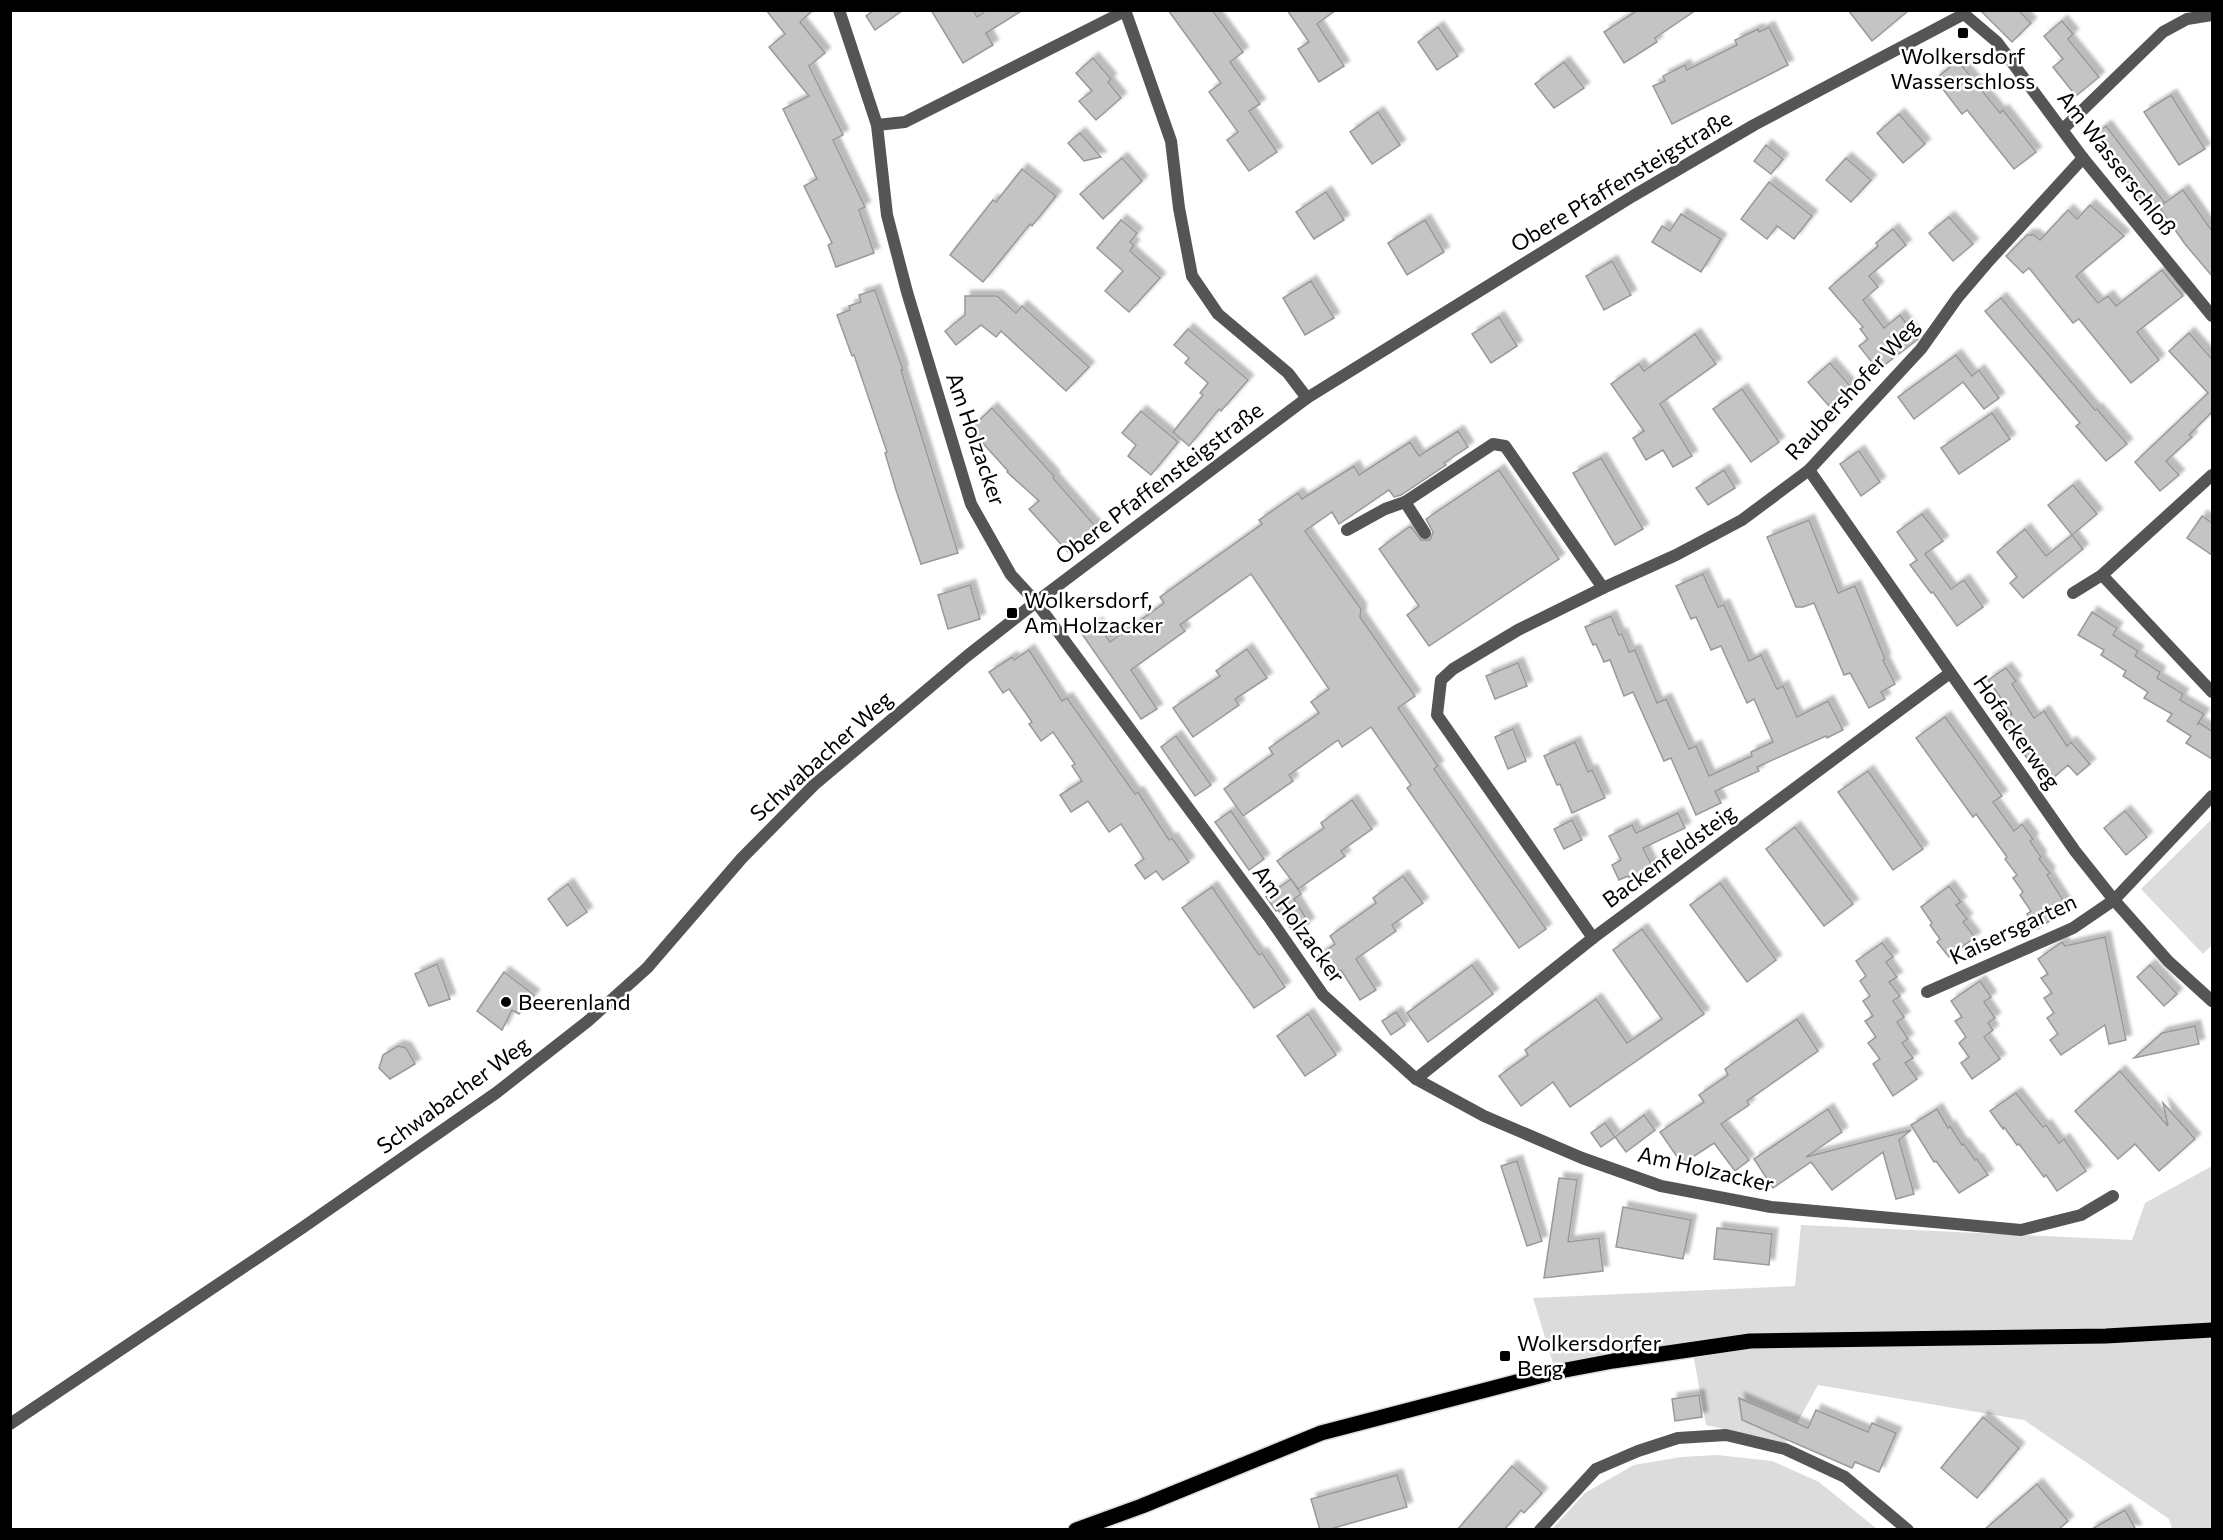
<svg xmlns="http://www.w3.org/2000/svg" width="2223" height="1540" viewBox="0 0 2223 1540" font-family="Commissioner,sans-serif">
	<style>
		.green { fill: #dcdcdc }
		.building { fill: #c4c4c4; stroke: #999; stroke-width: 1.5; filter: url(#shadow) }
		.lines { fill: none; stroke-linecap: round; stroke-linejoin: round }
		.primary-casing { stroke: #dbdbdb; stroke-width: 18 }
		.street { stroke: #555; stroke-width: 12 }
		.primary { stroke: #000; stroke-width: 15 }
		.poi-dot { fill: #000; stroke: #fff; stroke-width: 2 }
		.labels { text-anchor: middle; stroke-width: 5; stroke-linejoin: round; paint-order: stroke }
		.poi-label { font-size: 22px; fill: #000; stroke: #fff; text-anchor: start }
		.street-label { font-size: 22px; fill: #000; stroke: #fff }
	</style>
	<defs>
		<filter id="shadow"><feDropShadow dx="5.5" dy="-5.5" stdDeviation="1.5" flood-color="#0004"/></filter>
	</defs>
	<rect width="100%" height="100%" fill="#fff"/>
	<g class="green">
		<polygon points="2212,819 2212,945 2203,954 2141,889"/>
		<polygon points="2212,1166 2212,1529 2172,1529 2169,1519 2024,1420 1818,1385 1786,1443 1706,1425 1691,1343 1555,1370 1533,1298 1795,1286 1801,1225 2132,1240 2145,1203"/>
		<polygon points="1717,1455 1772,1461 1819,1482 1877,1529 1552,1529 1585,1493 1634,1465 1681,1457"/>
	</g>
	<g class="building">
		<polygon points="766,10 813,10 800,22 825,53 809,66 843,135 833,140 865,207 859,210 874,253 836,267 828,245 832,243 804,186 817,179 783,109 809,96 769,47 785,34"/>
		<polygon points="874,10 903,10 875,30 866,16"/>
		<polygon points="931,10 973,10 977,17 987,10 1023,10 986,33 993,45 963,63"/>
		<polygon points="1168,10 1212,10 1243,52 1230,62 1260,104 1249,111 1277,152 1249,171 1227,140 1238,132 1209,92 1221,83"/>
		<polygon points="1287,10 1336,10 1317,24 1344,66 1319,82 1298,49 1309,42"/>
		<polygon points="1638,10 1696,10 1655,38 1657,42 1624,63 1604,32"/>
		<polygon points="1848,10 1909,10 1872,41"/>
		<polygon points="1980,10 2018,10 2031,23 2012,42"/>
		<polygon points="2062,21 2073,34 2068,39 2099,77 2076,96 2053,67 2063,59 2044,36"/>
		<polygon points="1438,27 1458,56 1437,70 1418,42"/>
		<polygon points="1769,27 1788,65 1672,124 1653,86 1665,81 1663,76 1685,65 1687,70 1737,45 1735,40 1758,29 1759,32"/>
		<polygon points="1093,58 1111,79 1108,82 1121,98 1096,120 1079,101 1092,91 1076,73"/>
		<polygon points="1958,61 2000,113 2003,110 2036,152 2014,169 1967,110 1962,114 1935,79"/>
		<polygon points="1564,62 1584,88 1554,108 1535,84"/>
		<polygon points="2171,95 2205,149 2179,165 2144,112"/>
		<polygon points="1378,112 1400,145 1372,164 1350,132"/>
		<polygon points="1899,114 1925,144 1903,163 1877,133"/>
		<polygon points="2106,126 2165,203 2151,213 2093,136"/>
		<polygon points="1080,133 1101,157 1084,161 1068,143"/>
		<polygon points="1766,145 1783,159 1771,174 1754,161"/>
		<polygon points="1122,158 1142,181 1103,219 1080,194"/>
		<polygon points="1846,158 1871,180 1851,202 1826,180"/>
		<polygon points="1022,169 1056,196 1032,226 1030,224 983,282 950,255 993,200 996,202"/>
		<polygon points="1769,182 1812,216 1794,239 1777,226 1767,239 1741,219"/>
		<polygon points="2183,190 2212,231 2212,276 2185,244 2159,207"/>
		<polygon points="1326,192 1344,220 1314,239 1296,212"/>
		<polygon points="2090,205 2124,236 2076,276 2098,303 2108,296 2116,306 2162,270 2183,296 2137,332 2159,360 2131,383 2079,319 2073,323 2029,268 2023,273 2006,256 2027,235 2034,235 2040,240 2068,210 2077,219"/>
		<polygon points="1681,214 1721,239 1701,272 1652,242 1662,226 1670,231"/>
		<polygon points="1949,217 1973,244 1953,261 1929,233"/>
		<polygon points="1121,220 1137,233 1130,242 1134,245 1130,251 1160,278 1129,312 1105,291 1123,271 1097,248"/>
		<polygon points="1425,220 1444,252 1407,275 1388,243"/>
		<polygon points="1893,229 1906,245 1869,276 1878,287 1863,300 1884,328 1900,315 1918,339 1878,370 1859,346 1868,339 1860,329 1863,327 1829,288 1878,246 1876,243"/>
		<polygon points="1612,261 1631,295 1604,310 1586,276"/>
		<polygon points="1311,281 1334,318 1305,335 1283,298"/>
		<polygon points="875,290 903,370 901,370 958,553 921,564 896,490 885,453 887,452 854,355 852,356 837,315 850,310 849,306 861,302 859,295"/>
		<polygon points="965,296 997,296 1016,313 1022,306 1089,367 1066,391 1001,331 996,337 981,325 956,345 945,331 965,315"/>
		<polygon points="2001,298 2095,410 2097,409 2127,444 2106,461 2076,426 2080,423 1985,311"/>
		<polygon points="1499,317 1517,346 1491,363 1472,334"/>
		<polygon points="1188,329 1248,380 1221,411 1219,409 1189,446 1173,432 1203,395 1200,393 1208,383 1185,363 1189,358 1174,345"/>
		<polygon points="2189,333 2212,359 2212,412 2189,435 2192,437 2166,461 2179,475 2160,491 2135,462 2208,393 2169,351"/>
		<polygon points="1695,334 1716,364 1660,404 1692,456 1673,467 1663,450 1646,460 1633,438 1644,431 1611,384 1639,364 1644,371"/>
		<polygon points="1956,355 1972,376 1979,370 1999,398 1984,409 1963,382 1914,419 1898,397"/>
		<polygon points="1830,363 1851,387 1829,406 1808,382"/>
		<polygon points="1742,389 1779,442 1751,462 1713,409"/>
		<polygon points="992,408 1054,476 1053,478 1096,527 1068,552 1029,509 1039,501 1007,472 1008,471 970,429"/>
		<polygon points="1141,411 1178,442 1151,475 1128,456 1136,445 1122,433"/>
		<polygon points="1992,413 2010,439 1959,474 1941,448"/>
		<polygon points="1458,431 1468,447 1444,463 1446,465 1401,495 1394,497 1389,490 1339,524 1332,512 1305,531 1361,609 1360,617 1415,696 1398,708 1438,766 1434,769 1546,929 1519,948 1407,788 1411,785 1371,727 1342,747 1338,740 1289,775 1293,781 1243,816 1224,789 1273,754 1269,748 1319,713 1311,702 1329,689 1251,574 1180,625 1185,631 1131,670 1157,709 1141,719 1082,634 1097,623 1110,642 1164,603 1160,597 1262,524 1259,520 1298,493 1302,499 1354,466 1359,475 1410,442 1419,456"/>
		<polygon points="1859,451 1880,482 1861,496 1840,464"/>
		<polygon points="1601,458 1643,529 1615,545 1573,473"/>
		<polygon points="1499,470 1559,559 1429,646 1407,615 1419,606 1379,549 1409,527 1412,528 1421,540 1430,540 1433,532 1426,519"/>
		<polygon points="1724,470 1735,488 1708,505 1696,488"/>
		<polygon points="2073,485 2097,514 2072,535 2048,505"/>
		<polygon points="1922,514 1943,541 1925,554 1951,589 1964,580 1983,607 1957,626 1933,592 1931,593 1910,565 1917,560 1897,532"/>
		<polygon points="2202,516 2212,523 2212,555 2187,538"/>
		<polygon points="1809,520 1838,593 1855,586 1885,659 1883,660 1895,684 1881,692 1885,699 1869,708 1850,673 1844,675 1814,603 1803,607 1796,607 1767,537"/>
		<polygon points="2025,529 2046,556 2072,535 2083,549 2023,598 2010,583 2017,577 1997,552"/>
		<polygon points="1703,574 1718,607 1724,605 1749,661 1761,655 1777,689 1783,686 1797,717 1828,701 1843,730 1827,738 1826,736 1757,767 1759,771 1715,791 1721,803 1696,815 1671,758 1664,761 1633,692 1624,696 1610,660 1604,662 1596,644 1593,645 1585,627 1611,616 1619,635 1622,634 1629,652 1635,650 1657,703 1666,699 1689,749 1696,746 1709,776 1752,756 1751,752 1773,742 1754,699 1747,703 1721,646 1711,650 1696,617 1691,619 1676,586"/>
		<polygon points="970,585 980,619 948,629 938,595"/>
		<polygon points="2092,612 2117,628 2113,635 2138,651 2135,656 2160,672 2157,678 2183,694 2180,700 2204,714 2197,725 2199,723 2212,731 2212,759 2186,743 2191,736 2167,721 2172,714 2144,698 2148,692 2123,676 2126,671 2101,655 2104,650 2078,635"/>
		<polygon points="1247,649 1267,678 1235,699 1239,705 1193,737 1173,708 1220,676 1216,671"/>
		<polygon points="1029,650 1062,701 1067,698 1135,794 1138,792 1169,840 1172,838 1189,862 1163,880 1156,871 1145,879 1135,865 1144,859 1121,824 1109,832 1088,801 1071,812 1060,795 1082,781 1072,766 1075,764 1053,732 1041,741 1029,724 1032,722 1009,689 1003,693 989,672 1012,657 1014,660"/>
		<polygon points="1518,663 1527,686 1495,699 1486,676"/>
		<polygon points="2006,668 2016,681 2012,684 2034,718 2044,711 2067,746 2071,742 2090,764 2077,775 2068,765 2047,783 2034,769 2002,720 2012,714 1988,680"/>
		<polygon points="1945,717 2002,796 1993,802 2014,831 2022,824 2033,839 2030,841 2041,857 2039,859 2050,873 2047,875 2068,908 2038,929 2027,914 2031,911 2020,895 2023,892 2013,878 2017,875 2005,859 2007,857 1976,814 1973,817 1916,738"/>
		<polygon points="1513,729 1526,761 1508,769 1495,737"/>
		<polygon points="1176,736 1211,785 1195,796 1161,747"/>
		<polygon points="1575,742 1588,772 1592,770 1605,798 1572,813 1560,784 1557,785 1544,756"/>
		<polygon points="1868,771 1923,849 1893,870 1838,792"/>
		<polygon points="1352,800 1372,829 1341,851 1345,856 1298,889 1277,861 1324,828 1321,823"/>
		<polygon points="1231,811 1264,859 1249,870 1215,822"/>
		<polygon points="2125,811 2147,837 2126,855 2104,828"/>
		<polygon points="1678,813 1685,828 1643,848 1653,868 1630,879 1628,876 1619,880 1612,865 1621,860 1609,836 1632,825 1636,833"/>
		<polygon points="1572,820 1582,840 1564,849 1554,829"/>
		<polygon points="1795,827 1853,904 1824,926 1766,849"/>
		<polygon points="1403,876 1423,903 1392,925 1396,931 1356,959 1376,990 1360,1000 1341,970 1328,979 1314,959 1335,944 1330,936 1376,903 1373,898"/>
		<polygon points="1291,879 1301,894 1294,899 1309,923 1294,933 1278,910 1276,911 1266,897"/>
		<polygon points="1720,883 1776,960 1747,982 1690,905"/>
		<polygon points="568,884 587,912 567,926 548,899"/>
		<polygon points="1949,886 1961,902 1956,905 1967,919 1963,922 1975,937 1949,957 1937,942 1940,939 1930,925 1932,923 1921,907"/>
		<polygon points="1212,887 1259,955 1262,953 1285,987 1254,1008 1182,908"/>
		<polygon points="1642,929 1704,1014 1570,1107 1553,1082 1521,1106 1499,1076 1528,1055 1525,1050 1596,999 1627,1043 1662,1019 1613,950"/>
		<polygon points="2105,937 2126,1040 2109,1044 2105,1025 2061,1055 2050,1040 2058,1034 2047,1018 2054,1013 2044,998 2052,993 2041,978 2048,974 2038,959 2062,942 2065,946"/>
		<polygon points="1882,943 1893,957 1886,962 1897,977 1889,982 1900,996 1893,1001 1904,1017 1897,1022 1908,1039 1902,1043 1913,1058 1905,1063 1917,1079 1893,1096 1873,1064 1880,1059 1868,1043 1876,1037 1865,1021 1873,1016 1863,1001 1870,996 1860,981 1866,976 1856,961"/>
		<polygon points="437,964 450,999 429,1006 415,974"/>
		<polygon points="1472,965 1493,994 1428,1042 1407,1013"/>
		<polygon points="2150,965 2177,994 2164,1006 2137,977"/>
		<polygon points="504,972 534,995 519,1014 512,1010 502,1030 477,1011"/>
		<polygon points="1980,981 1991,997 1984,1002 1995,1018 1988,1023 1993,1030 1984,1037 2000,1059 1972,1079 1961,1063 1969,1057 1959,1043 1966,1037 1955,1021 1962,1017 1951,1001"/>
		<polygon points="1396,1012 1405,1025 1391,1035 1382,1021"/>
		<polygon points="1308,1014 1336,1055 1305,1076 1277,1036"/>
		<polygon points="1797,1019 1818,1051 1747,1101 1749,1105 1721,1124 1749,1160 1735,1171 1714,1143 1682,1164 1660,1132 1704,1102 1699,1095 1728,1075 1725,1069"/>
		<polygon points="2195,1026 2199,1044 2134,1058 2162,1033"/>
		<polygon points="398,1046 406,1048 415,1064 390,1079 379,1068 383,1055"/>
		<polygon points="2120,1071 2168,1126 2163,1103 2195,1139 2159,1171 2135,1144 2118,1159 2075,1111"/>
		<polygon points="2016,1093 2043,1127 2046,1125 2059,1143 2064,1139 2086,1171 2057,1191 2046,1175 2044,1177 2019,1144 2017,1145 2004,1127 2003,1129 1990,1111"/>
		<polygon points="1828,1109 1842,1132 1806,1157 1911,1130 1899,1140 1914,1194 1896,1199 1883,1152 1832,1190 1811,1162 1773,1188 1754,1159"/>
		<polygon points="1937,1109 1948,1128 1950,1126 1962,1145 1964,1144 1975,1160 1977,1159 1988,1175 1959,1193 1936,1161 1934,1162 1911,1125"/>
		<polygon points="1644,1115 1655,1130 1626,1152 1615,1137"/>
		<polygon points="1605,1123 1615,1137 1601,1147 1591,1133"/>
		<polygon points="1517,1161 1542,1241 1527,1246 1501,1166"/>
		<polygon points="1559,1178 1577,1180 1568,1242 1599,1238 1603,1271 1544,1278"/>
		<polygon points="1623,1207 1691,1220 1683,1259 1616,1247"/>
		<polygon points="1717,1228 1772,1234 1769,1265 1714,1259"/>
		<polygon points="1699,1395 1702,1417 1675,1421 1672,1399"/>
		<polygon points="1739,1398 1808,1428 1816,1410 1868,1432 1872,1423 1896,1433 1879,1472 1855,1462 1852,1468 1742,1420"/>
		<polygon points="1983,1417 2019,1448 1977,1498 1941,1468"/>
		<polygon points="1512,1466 1542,1493 1524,1513 1521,1510 1504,1530 1457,1530"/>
		<polygon points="1397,1475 1407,1507 1327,1530 1320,1530 1311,1499"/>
		<polygon points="2037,1484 2068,1521 2058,1530 1984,1530"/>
		<polygon points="2125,1510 2136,1530 2090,1530"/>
	</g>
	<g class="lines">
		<g class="primary-casing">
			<polyline id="primary" points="1076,1530 1142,1506 1321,1433 1555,1372 1613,1361 1750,1341 2106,1336 2212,1330"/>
		</g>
		<g class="street">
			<polyline points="839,10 877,125 887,215 907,292 971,504 1011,575 1036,602 1271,920 1323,995 1416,1079 1484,1116 1582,1158 1661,1186 1771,1207 2021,1230 2081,1215 2113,1196"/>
			<polyline points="1125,10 1171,141 1179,208 1192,276 1218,314 1288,373 1307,398"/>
			<polyline points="1964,10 1964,14 1997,42 2083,158 2212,316"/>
			<polyline points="877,125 905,122 1125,11"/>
			<polyline points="2063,129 2163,32 2187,19 2212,15"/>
			<polyline points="1809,470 2075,851 2114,900 2168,961 2212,1001"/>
			<polyline points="1405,502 1425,533"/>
			<polyline points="1347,530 1385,509 1405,502 1493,444 1505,446 1603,588"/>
			<polyline points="2102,575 2212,692"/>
			<polyline points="2073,593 2102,575 2212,475"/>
			<polyline points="1593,938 1437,715 1441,680 1453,669 1518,630 1603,588 1676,555 1742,520 1809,470 1921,349 1958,297 1987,263 2083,158"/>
			<polyline points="1927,992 2073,928 2114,900 2212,796"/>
			<polyline points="1416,1079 1593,938 1950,673"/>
			<polyline points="10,1424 302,1228 496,1093 588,1021 647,968 742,858 814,785 967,656 1036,602 1307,398 1633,196 1754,125 1964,14"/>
			<polyline points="1540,1530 1596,1469 1638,1451 1678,1438 1726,1435 1785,1449 1845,1477 1908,1530"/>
		</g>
		<use href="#primary" class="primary"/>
	</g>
	<g class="poi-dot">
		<rect x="1957" y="27" width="12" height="12" rx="3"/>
		<rect x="1006" y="607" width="12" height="12" rx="3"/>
		<circle cx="506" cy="1002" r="6"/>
		<rect x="1499" y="1350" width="12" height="12" rx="3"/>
	</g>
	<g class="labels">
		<g class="poi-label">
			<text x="1963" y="64" text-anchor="middle">Wolkersdorf<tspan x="1963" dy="25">Wasserschloss</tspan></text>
			<text x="1024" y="608">Wolkersdorf,<tspan x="1024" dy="25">Am Holzacker</tspan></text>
			<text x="518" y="1010">Beerenland</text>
			<text x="1517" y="1351">Wolkersdorfer<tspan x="1517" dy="25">Berg</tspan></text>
		</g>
		<g class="street-label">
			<text transform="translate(2117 163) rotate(52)" y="8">Am Wasserschloß</text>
			<text transform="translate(1621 181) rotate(-31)" y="8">Obere Pfaffensteigstraße</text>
			<text transform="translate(1852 389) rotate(-47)" y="8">Raubershofer Weg</text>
			<text transform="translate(976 439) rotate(71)" y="8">Am Holzacker</text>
			<text transform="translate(1159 483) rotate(-37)" y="8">Obere Pfaffensteigstraße</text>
			<text transform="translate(2017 732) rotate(55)" y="8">Hofackerweg</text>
			<text transform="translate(821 756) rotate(-42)" y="8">Schwabacher Weg</text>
			<text transform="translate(1669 856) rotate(-36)" y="8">Backenfeldsteig</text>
			<text transform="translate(1299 924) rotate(54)" y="8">Am Holzacker</text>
			<text transform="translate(2013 929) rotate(-25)" y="8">Kaisersgarten</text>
			<text transform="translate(453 1095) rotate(-36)" y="8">Schwabacher Weg</text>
			<text transform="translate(1706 1169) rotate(13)" y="8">Am Holzacker</text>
		</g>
	</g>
	<rect width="2223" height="1540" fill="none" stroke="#000000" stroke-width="24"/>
</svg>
